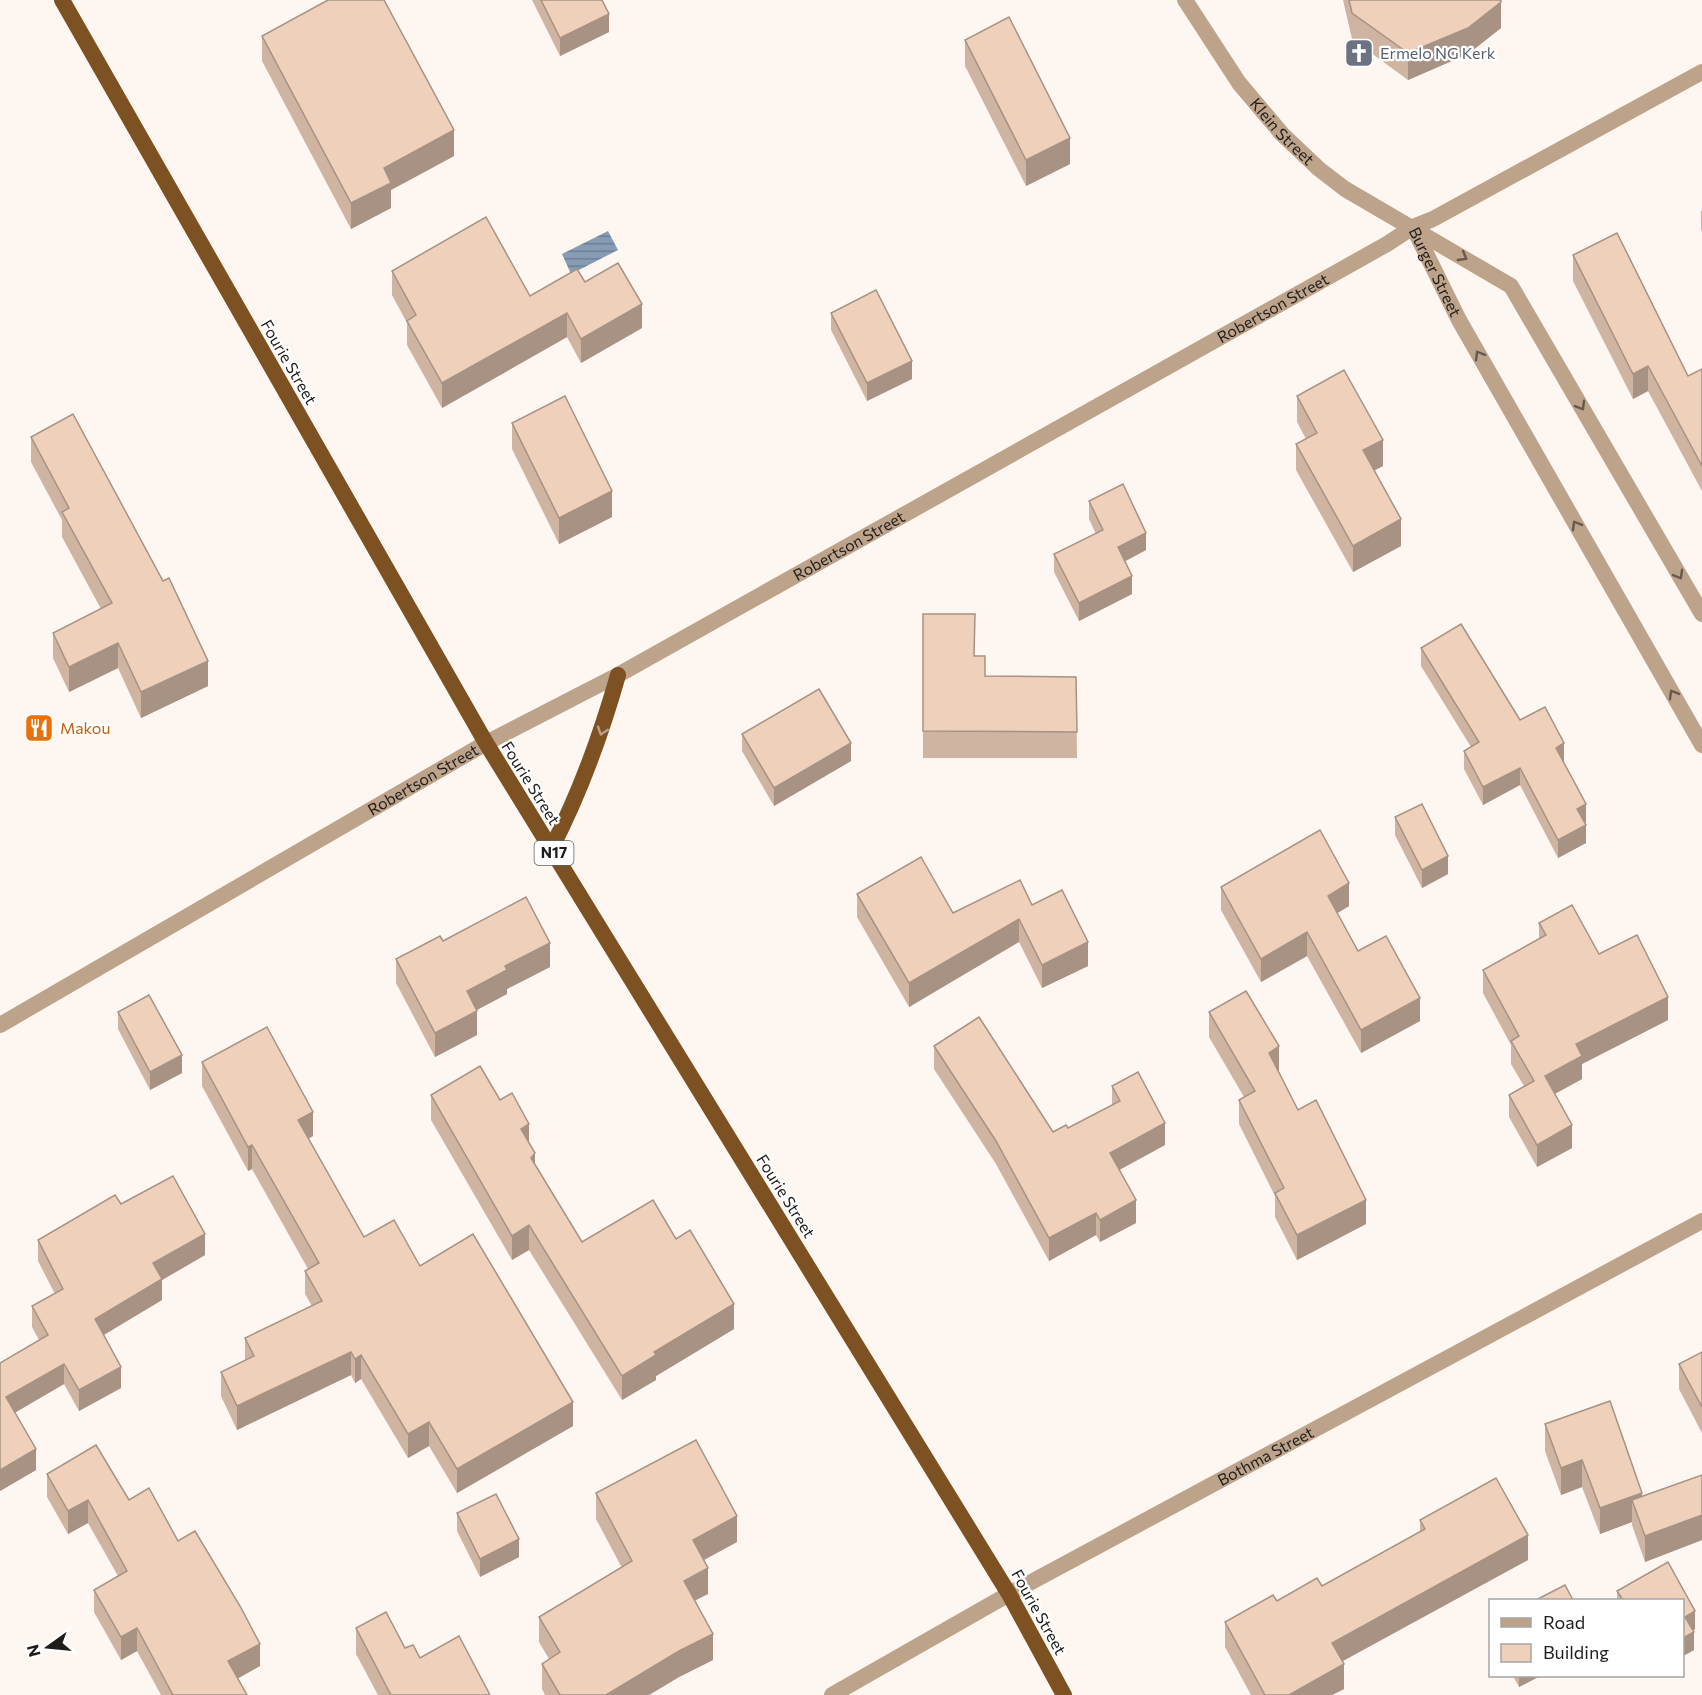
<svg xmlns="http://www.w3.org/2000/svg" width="1702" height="1695" viewBox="0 0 1702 1695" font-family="Commissioner,sans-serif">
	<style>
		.water { fill: url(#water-rules) }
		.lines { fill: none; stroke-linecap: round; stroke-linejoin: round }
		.minor { stroke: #bea38b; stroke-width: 16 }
		.trunk { stroke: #7e5122; stroke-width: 16 }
		.wall { fill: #ceb4a1 }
		.shaded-wall { fill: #a79283 }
		.building { fill: #efd1bb; stroke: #a79283; stroke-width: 1.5 }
		.oneway { stroke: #67594d }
		.oneway2 { stroke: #b89f85 }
		.labels { text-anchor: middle; stroke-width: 4.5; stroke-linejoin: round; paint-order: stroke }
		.shield { fill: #fff; stroke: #62615f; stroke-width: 1.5 }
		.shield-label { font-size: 15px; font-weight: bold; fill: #1f1d1b }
		.worship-label { font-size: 16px; fill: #5b616d; stroke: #fff; text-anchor: start }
		.street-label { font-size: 16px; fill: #1f1d1b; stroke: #fff }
		.food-label { font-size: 16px; fill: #c56008; stroke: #fff; text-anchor: start }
	</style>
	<defs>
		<pattern id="water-rules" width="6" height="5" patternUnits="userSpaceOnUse" patternTransform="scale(1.5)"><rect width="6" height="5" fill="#869bb4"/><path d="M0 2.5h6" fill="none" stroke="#6d7e92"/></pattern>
	</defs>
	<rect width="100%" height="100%" fill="#fef6f1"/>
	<polygon class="water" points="608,231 618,250 571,274 562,254"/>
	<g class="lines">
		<g class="minor">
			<path id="s1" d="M1185,0L1239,83L1282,134L1319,169L1345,189L1511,286L1702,614"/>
			<path id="s2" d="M1413,227L1459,320L1702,745"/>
			<path id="s3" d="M0,1025L486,743L618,675L1387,244L1413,227L1433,219L1702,72"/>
			<path id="s4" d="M832,1695L1009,1594L1702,1221"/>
		</g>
		<g class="trunk">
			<polyline points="62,0 486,743 1009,1594 1064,1695"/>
			<path d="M551,849C580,793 601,735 618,675"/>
		</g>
	</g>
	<g class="wall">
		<polygon points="532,0 602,0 609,32 560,56"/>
		<polygon points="1343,0 1501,0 1501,28 1468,54 1408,80 1352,39"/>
		<polygon points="262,36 454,156 391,190 391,208 351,229 262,61"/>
		<polygon points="965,40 1070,164 1026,186 965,66"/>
		<polygon points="1701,211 1702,211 1702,231 1701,229"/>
		<polygon points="1573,255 1688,376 1702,369 1702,491 1648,391 1633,399 1573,281"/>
		<polygon points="392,271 530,296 585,282 642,328 581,363 567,337 442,408 407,345 407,323 392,295"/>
		<polygon points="831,313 912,379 867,401 831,330"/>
		<polygon points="1297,396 1383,466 1375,470 1401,546 1353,572 1296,470 1296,444 1306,439 1297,422"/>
		<polygon points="512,423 612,517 559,544 512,449"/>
		<polygon points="31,437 208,686 141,718 118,668 69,692 53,658 53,633 101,609 62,537 62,520 31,462"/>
		<polygon points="1089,501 1146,550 1125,561 1132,594 1079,621 1054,572 1054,554 1096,534 1089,519"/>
		<polygon points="923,614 975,656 985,676 1076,677 1077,758 923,758"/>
		<polygon points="1421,648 1520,720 1564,761 1563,762 1586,822 1585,823 1586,843 1558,858 1520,785 1483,805 1464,769 1464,751 1471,747 1421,666"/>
		<polygon points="742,734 851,761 774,806 742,751"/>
		<polygon points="1395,817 1448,874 1422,888 1395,835"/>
		<polygon points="1221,887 1349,906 1337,913 1358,951 1420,1021 1361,1053 1307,956 1261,982 1221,910"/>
		<polygon points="857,894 953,913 1032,905 1088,966 1042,988 1019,942 909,1007 857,917"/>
		<polygon points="1539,923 1599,954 1668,1020 1582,1064 1582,1079 1555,1094 1572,1148 1537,1167 1509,1117 1509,1095 1524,1086 1511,1064 1511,1045 1483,993 1483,970 1539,939"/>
		<polygon points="443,941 550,967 507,989 507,994 477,1010 477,1035 435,1057 396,983 396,959"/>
		<polygon points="118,1012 182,1073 150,1090 118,1029"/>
		<polygon points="1209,1012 1279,1071 1278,1071 1298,1110 1366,1224 1297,1260 1275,1217 1275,1196 1239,1124 1239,1100 1244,1097 1209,1037"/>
		<polygon points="934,1046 1053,1132 1068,1128 1112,1105 1112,1086 1165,1145 1119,1170 1136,1223 1100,1242 1096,1235 1049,1261 996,1164 934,1069"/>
		<polygon points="202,1062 313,1136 308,1139 364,1237 420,1266 573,1426 457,1493 429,1446 408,1458 361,1379 355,1383 351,1375 237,1430 221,1396 221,1372 245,1361 245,1338 312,1306 305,1294 305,1271 308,1269 252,1169 248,1171 202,1086"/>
		<polygon points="431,1095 500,1100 529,1143 535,1165 582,1242 676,1239 734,1329 656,1376 656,1380 622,1400 529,1250 512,1260 431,1120"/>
		<polygon points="121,1204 205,1255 162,1280 162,1300 104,1335 121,1388 79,1411 64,1384 15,1412 36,1470 0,1491 0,1363 39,1340 32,1327 32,1306 55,1294 38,1261 38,1240"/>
		<polygon points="1702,1352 1702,1433 1679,1389 1679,1364"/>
		<polygon points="1545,1424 1642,1496 1702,1475 1702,1540 1645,1562 1632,1525 1632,1522 1600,1534 1582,1487 1561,1495 1545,1451"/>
		<polygon points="47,1474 129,1500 178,1541 260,1666 238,1678 247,1695 161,1695 137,1651 121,1660 94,1612 94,1590 118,1576 88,1523 68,1534 47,1497"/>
		<polygon points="596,1493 737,1542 703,1560 708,1594 695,1600 713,1660 679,1677 649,1695 545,1695 542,1689 542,1664 549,1659 539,1642 539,1617 622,1568 596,1519"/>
		<polygon points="457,1513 519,1557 480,1577 457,1531"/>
		<polygon points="1420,1520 1528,1560 1342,1661 1344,1689 1332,1695 1251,1695 1225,1647 1225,1622 1277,1601 1322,1586 1420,1532"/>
		<polygon points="1668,1562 1695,1611 1695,1629 1693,1630 1694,1632 1694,1650 1683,1656 1683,1600 1617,1600 1617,1591"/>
		<polygon points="356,1628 405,1648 420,1658 490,1695 378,1695 356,1654"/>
		<polygon points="1513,1676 1540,1676 1519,1687"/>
	</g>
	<g class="shaded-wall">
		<polygon points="1501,2 1501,28 1468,54 1408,80 1408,53"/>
		<polygon points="609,14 609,32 560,56 560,38"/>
		<polygon points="454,130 454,156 391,190 391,208 351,229 351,203 384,168"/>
		<polygon points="1070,138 1070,164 1026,186 1026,160"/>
		<polygon points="642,304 642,328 581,363 581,339"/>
		<polygon points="567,313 567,337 442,408 442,383"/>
		<polygon points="912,361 912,379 867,401 867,383"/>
		<polygon points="1648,366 1648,391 1633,399 1633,374"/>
		<polygon points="1383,440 1383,466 1363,476 1363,450"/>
		<polygon points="612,491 612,517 559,544 559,518"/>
		<polygon points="1401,519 1401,546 1353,572 1353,546"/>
		<polygon points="1146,533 1146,550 1118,565 1118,547"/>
		<polygon points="1132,576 1132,594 1079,621 1079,603"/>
		<polygon points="118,643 118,668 69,692 69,667"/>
		<polygon points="208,661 208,686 141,718 141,692"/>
		<polygon points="851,743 851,761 774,806 774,788"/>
		<polygon points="1564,743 1564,761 1556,765 1556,748"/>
		<polygon points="1520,768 1520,785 1483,805 1483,787"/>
		<polygon points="1586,804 1586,822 1577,827 1577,809"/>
		<polygon points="1586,825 1586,843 1558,858 1558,840"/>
		<polygon points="1448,856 1448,874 1422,888 1422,870"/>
		<polygon points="1349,883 1349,906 1328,919 1328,896"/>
		<polygon points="1019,919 1019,942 909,1007 909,983"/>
		<polygon points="1307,932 1307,956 1261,982 1261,959"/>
		<polygon points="1088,942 1088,966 1042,988 1042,965"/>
		<polygon points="550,943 550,967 507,989 507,994 467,1015 467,991 505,966"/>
		<polygon points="1668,997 1668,1020 1582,1064 1582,1079 1545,1099 1545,1076 1576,1044"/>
		<polygon points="1420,998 1420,1021 1361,1053 1361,1030"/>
		<polygon points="477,1011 477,1035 435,1057 435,1033"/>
		<polygon points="1279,1046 1279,1071 1269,1077 1269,1053"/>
		<polygon points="182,1055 182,1073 150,1090 150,1072"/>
		<polygon points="313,1112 313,1136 298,1144 298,1120"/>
		<polygon points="1165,1123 1165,1145 1110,1175 1110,1153"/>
		<polygon points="529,1124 529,1149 521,1129"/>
		<polygon points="1572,1125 1572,1148 1537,1167 1537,1145"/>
		<polygon points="252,1145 252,1169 248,1171 248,1147"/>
		<polygon points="535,1153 535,1177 531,1158"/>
		<polygon points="1136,1200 1136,1223 1100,1242 1100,1220"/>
		<polygon points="1366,1200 1366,1224 1297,1260 1297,1235"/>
		<polygon points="1096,1213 1096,1235 1049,1261 1049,1238"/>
		<polygon points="529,1225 529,1250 512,1260 512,1236"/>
		<polygon points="205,1234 205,1255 162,1280 162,1300 95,1340 95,1319 153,1263"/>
		<polygon points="734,1304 734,1329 656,1376 656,1380 622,1400 622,1376 654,1352"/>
		<polygon points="351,1352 351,1375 237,1430 237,1406"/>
		<polygon points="361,1355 361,1379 355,1383 355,1359"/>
		<polygon points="64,1364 64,1384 6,1418 6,1397"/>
		<polygon points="121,1367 121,1388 79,1411 79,1390"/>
		<polygon points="573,1402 573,1426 457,1493 457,1469"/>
		<polygon points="429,1422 429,1446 408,1458 408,1434"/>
		<polygon points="36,1449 36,1470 0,1491 0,1470"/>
		<polygon points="1582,1460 1582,1487 1561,1495 1561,1468"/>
		<polygon points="1642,1493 1642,1519 1632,1500 1632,1522 1600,1534 1600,1508"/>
		<polygon points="88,1500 88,1523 68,1534 68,1511"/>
		<polygon points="1702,1515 1702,1540 1645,1562 1645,1536"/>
		<polygon points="737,1516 737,1542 693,1566 693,1540"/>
		<polygon points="1528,1535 1528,1560 1332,1667 1332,1643"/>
		<polygon points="519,1539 519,1557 480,1577 480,1559"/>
		<polygon points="708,1568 708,1594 684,1606 684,1581"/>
		<polygon points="1695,1611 1695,1629 1685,1634 1685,1617"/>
		<polygon points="137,1628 137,1651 121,1660 121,1637"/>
		<polygon points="1694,1632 1694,1650 1683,1656 1683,1638"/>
		<polygon points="713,1634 713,1660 679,1677 649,1695 606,1695 679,1651"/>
		<polygon points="260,1644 260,1666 228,1684 228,1661"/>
		<polygon points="1344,1664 1344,1689 1332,1695 1289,1695"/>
		<polygon points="1519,1676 1540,1676 1519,1687"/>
	</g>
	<g class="building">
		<polygon points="328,0 384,0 454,130 384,168 391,183 351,203 262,36"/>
		<polygon points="541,0 602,0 609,14 560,38"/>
		<polygon points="1349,0 1501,0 1501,2 1468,28 1408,53 1352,13"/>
		<polygon points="1009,17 1070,138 1026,160 965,40"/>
		<polygon points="486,217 530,296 577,269 585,282 618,263 642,304 581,339 567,313 442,383 407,321 416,315 392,271"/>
		<polygon points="1617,233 1688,376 1702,369 1702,466 1648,366 1633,374 1573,255"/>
		<polygon points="876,290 912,361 867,383 831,313"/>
		<polygon points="1344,370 1383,440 1363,450 1401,519 1353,546 1296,444 1317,433 1297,396"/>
		<polygon points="565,396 612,491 559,518 512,423"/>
		<polygon points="73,414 163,581 169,578 208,661 141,692 118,643 69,667 53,633 112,603 62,512 69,508 31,437"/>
		<polygon points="1123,484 1146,533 1118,547 1132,576 1079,603 1054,554 1103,530 1089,501"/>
		<polygon points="923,614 975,614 974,656 985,656 985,676 1076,677 1077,732 923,731"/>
		<polygon points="1461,624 1520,720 1545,707 1564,743 1556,748 1586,804 1577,809 1586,825 1558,840 1520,768 1483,787 1464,751 1479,742 1421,648"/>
		<polygon points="819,689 851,743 774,788 742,734"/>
		<polygon points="1422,804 1448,856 1422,870 1395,817"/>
		<polygon points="1320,830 1349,883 1328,896 1358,951 1386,936 1420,998 1361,1030 1307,932 1261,959 1221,887"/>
		<polygon points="921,857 953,913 1020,880 1032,905 1062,890 1088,942 1042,965 1019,919 909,983 857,894"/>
		<polygon points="526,897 550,943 505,966 507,970 467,991 477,1011 435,1033 396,959 440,936 443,941"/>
		<polygon points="1572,905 1599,954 1637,935 1668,997 1576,1044 1582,1056 1545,1076 1572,1125 1537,1145 1509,1095 1534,1081 1511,1041 1519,1036 1483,970 1546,935 1539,923"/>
		<polygon points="1246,991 1279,1046 1269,1053 1298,1110 1316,1100 1366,1200 1297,1235 1275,1193 1284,1188 1239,1100 1255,1091 1209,1012"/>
		<polygon points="149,995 182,1055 150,1072 118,1012"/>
		<polygon points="979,1017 1053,1132 1066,1125 1068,1128 1120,1101 1112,1086 1138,1072 1165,1123 1110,1153 1136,1200 1100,1220 1096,1213 1049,1238 996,1141 934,1046"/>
		<polygon points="267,1027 313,1112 298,1120 364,1237 394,1220 420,1266 473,1234 573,1402 457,1469 429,1422 408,1434 361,1355 355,1359 351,1352 237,1406 221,1372 254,1356 245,1338 322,1301 305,1271 319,1263 252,1145 248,1147 202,1062"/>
		<polygon points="480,1066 500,1100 512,1093 529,1124 521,1129 535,1153 531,1158 582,1242 653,1200 676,1239 690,1230 734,1304 654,1352 656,1355 622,1376 529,1225 512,1236 431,1095"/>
		<polygon points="173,1176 205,1234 153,1263 162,1279 95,1319 121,1367 79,1390 64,1364 6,1397 36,1449 0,1470 0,1363 48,1335 32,1306 63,1289 38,1240 115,1195 121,1204"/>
		<polygon points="1702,1352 1702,1407 1679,1364"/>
		<polygon points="1610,1401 1642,1493 1600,1508 1582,1460 1561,1468 1545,1424"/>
		<polygon points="696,1440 737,1516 693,1540 708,1568 684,1581 713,1634 679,1651 606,1695 560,1695 542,1664 560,1652 539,1617 632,1561 596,1493"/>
		<polygon points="96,1445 129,1500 149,1488 178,1541 195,1531 240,1606 260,1644 228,1661 247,1695 173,1695 137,1628 121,1637 94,1590 127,1571 88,1500 68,1511 47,1474"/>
		<polygon points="1702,1475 1702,1515 1645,1536 1632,1500"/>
		<polygon points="1496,1478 1528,1535 1332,1643 1344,1664 1289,1695 1265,1695 1225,1622 1273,1595 1277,1601 1317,1578 1322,1586 1425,1529 1420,1520"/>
		<polygon points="496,1494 519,1539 480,1559 457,1513"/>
		<polygon points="1668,1562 1695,1611 1685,1617 1694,1632 1683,1638 1683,1600 1623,1600 1617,1591"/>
		<polygon points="1565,1585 1573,1600 1536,1600"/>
		<polygon points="386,1612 405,1648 413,1645 420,1658 459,1636 490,1695 391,1695 356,1628"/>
	</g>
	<defs><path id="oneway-chevron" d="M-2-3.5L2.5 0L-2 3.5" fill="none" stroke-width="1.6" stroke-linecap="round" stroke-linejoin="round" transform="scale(1.5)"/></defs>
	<g class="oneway">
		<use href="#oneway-chevron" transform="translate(1463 257) rotate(31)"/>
		<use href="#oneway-chevron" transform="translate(1479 355) rotate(-120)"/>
		<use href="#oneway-chevron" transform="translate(1581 406) rotate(60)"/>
		<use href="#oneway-chevron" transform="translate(1576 525) rotate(-120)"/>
		<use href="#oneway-chevron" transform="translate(1679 575) rotate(60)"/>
		<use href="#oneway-chevron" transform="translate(1673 694) rotate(-120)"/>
	</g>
	<use class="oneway2" href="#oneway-chevron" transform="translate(602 731) rotate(108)"/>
	<defs>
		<g id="church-square" transform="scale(1.5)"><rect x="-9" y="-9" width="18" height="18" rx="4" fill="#6b7280" stroke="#fff"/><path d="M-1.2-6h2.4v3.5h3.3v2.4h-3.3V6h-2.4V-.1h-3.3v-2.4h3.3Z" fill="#fff"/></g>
		<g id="restaurant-square" transform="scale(1.5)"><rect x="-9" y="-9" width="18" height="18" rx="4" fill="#e8710a" stroke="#fff"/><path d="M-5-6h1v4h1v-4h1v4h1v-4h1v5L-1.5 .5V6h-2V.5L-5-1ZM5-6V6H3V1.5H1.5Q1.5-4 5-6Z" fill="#fff"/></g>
	</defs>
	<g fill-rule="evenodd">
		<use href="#church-square" x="1359" y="53"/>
		<use href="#restaurant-square" x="39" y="728"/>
	</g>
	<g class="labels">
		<rect class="shield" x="534.5" y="841" width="39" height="24" rx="4.5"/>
		<g class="shield-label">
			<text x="554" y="858">N17</text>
		</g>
		<g class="worship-label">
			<text x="1380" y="59">Ermelo NG Kerk</text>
		</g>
		<g class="street-label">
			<text dy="6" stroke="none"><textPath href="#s1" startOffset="164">Klein Street</textPath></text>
			<text dy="6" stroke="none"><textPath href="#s2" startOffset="50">Burger Street</textPath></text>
			<text dy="6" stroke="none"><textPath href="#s3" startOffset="1461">Robertson Street</textPath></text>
			<text transform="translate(289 362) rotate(60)" y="6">Fourie Street</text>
			<text dy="6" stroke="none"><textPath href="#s3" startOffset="975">Robertson Street</textPath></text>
			<text dy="6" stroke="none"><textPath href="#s3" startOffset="489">Robertson Street</textPath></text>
			<text transform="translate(531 783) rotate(58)" y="6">Fourie Street</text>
			<text transform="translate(786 1196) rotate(58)" y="6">Fourie Street</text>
			<text dy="6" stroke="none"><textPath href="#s4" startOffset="495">Bothma Street</textPath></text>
			<text transform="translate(1039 1612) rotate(61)" y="6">Fourie Street</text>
		</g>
		<g class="food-label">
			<text x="60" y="734">Makou</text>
		</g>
	</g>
	<rect x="1489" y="1599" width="195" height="78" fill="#ffffff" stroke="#a5a5a4" stroke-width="1.5"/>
	<rect x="1501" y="1618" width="30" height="9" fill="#bea38b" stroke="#a5a5a4" stroke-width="1.5"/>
	<text x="1543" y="1629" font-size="18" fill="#1f1d1b">Road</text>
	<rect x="1501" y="1644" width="30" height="18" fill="#efd1bb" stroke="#a5a5a4" stroke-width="1.5"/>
	<text x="1543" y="1659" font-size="18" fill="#1f1d1b">Building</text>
	<g transform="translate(48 1647) rotate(255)" stroke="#ffffff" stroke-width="4.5" paint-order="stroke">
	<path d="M0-4.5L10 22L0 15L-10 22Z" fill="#1f1d1b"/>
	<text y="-9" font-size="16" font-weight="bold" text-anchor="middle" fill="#1f1d1b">N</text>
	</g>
</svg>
